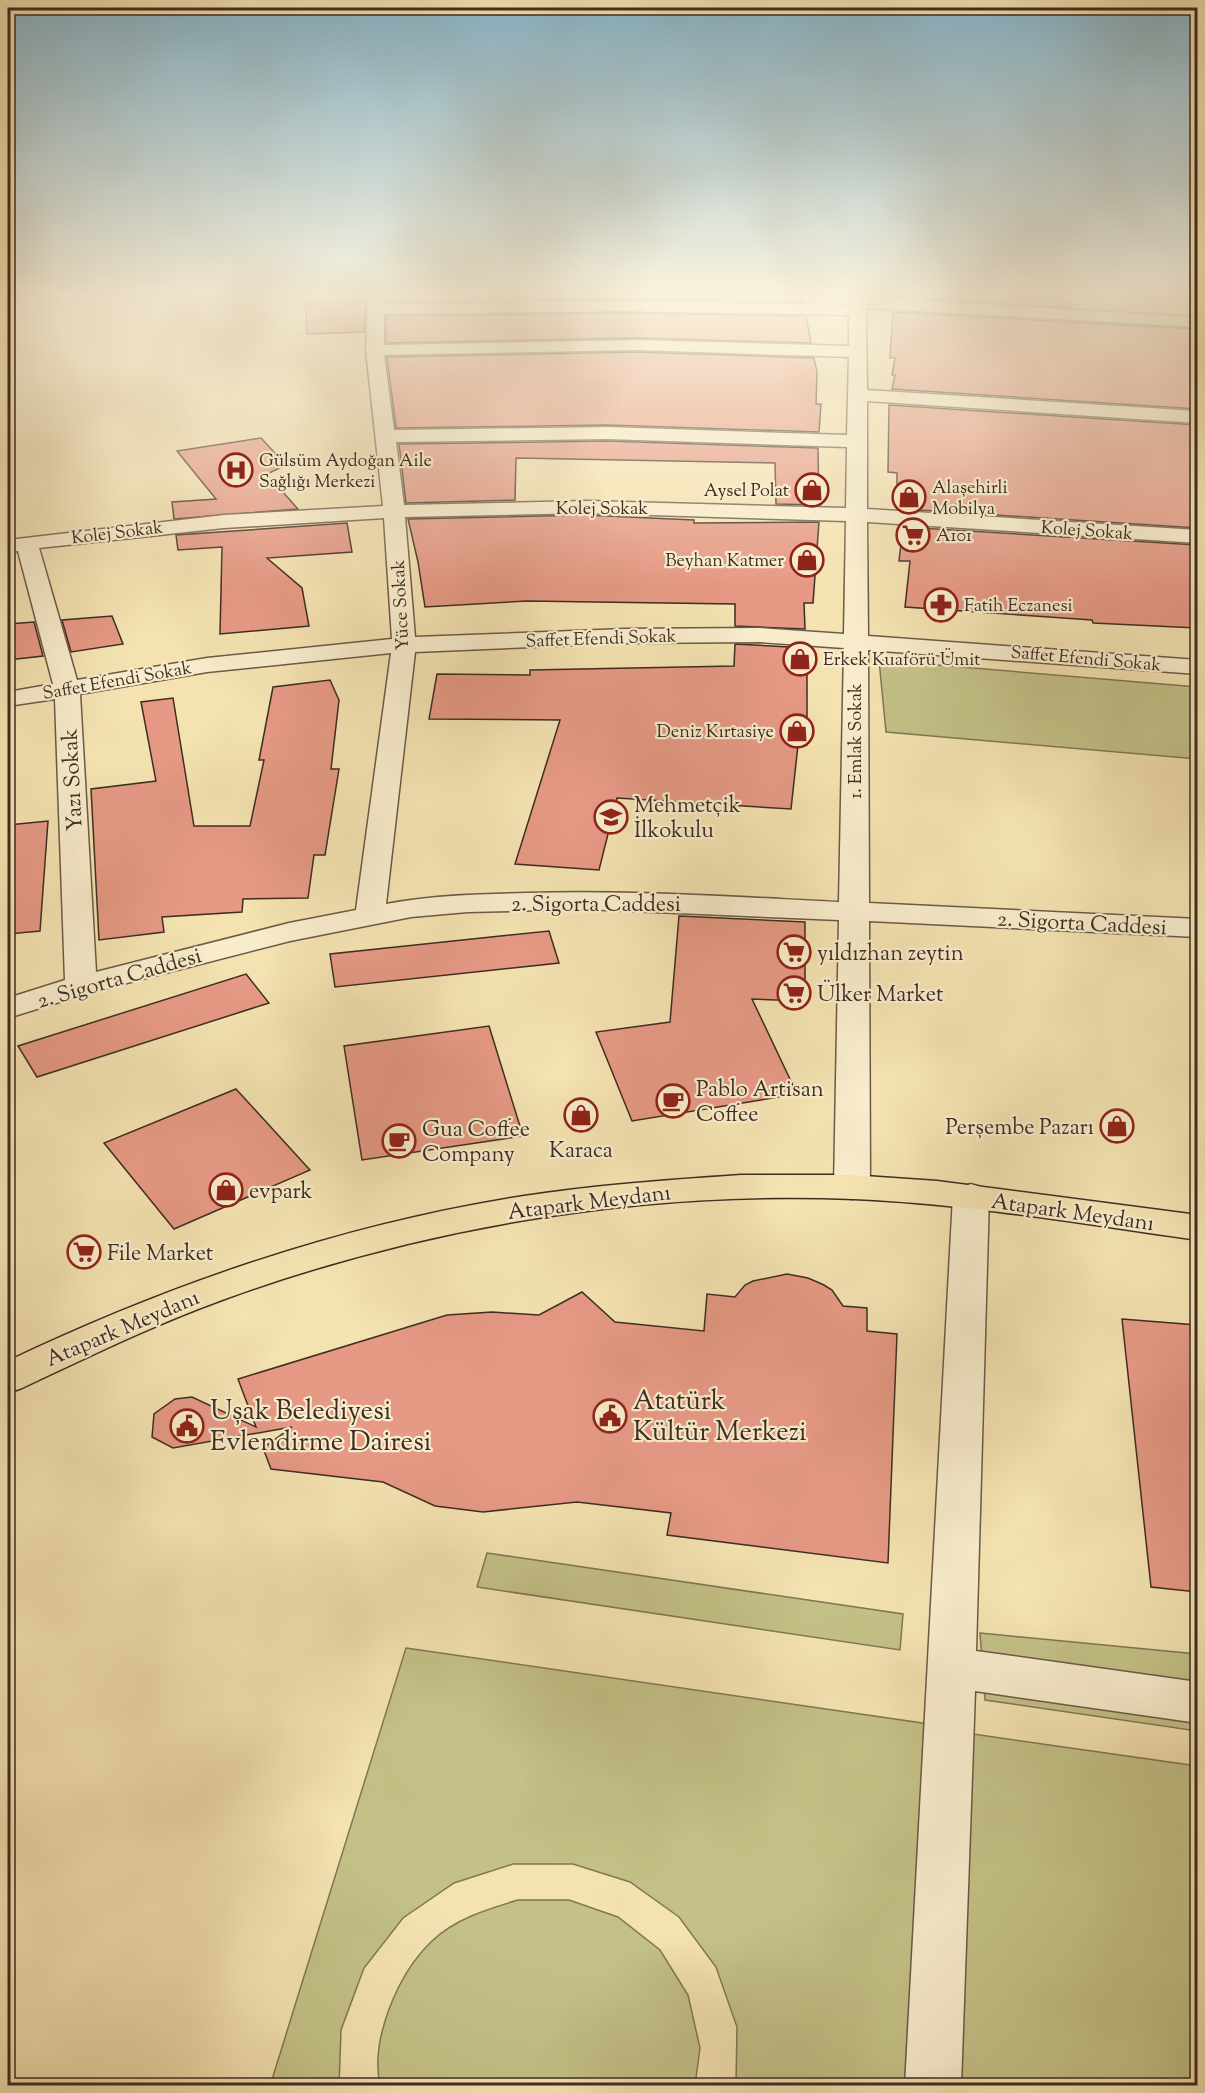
<svg xmlns="http://www.w3.org/2000/svg" width="1205" height="2093" viewBox="0 0 1205 2093" font-family="'Sorts Mill Goudy',serif">
	<style>
		.green { fill: #c3c187; stroke: #807754; stroke-width: 1.5 }
		.building { fill: #e69985; stroke: #3d2d22; stroke-width: 1.5 }
		.lines { fill: none; stroke-linecap: round; stroke-linejoin: round }
		.minor-casing { stroke: #6b5a46; stroke-width: 3 }
		.major-casing { stroke: #3d2d22; stroke-width: 3 }
		.minor { fill: #f8eccc; fill-rule: evenodd }
		.major { fill: #f4e2b1; fill-rule: evenodd }
		.labels { text-anchor: middle; stroke-width: 4.5; stroke-linejoin: round; paint-order: stroke }
		.far-poi-label { font-size: 18px; fill: #3d2d22; stroke: #f8eccc; text-anchor: start }
		.far-street-label { font-size: 18px; fill: #3d2d22; stroke: #f8eccc }
		.street-label { font-size: 22px; fill: #3d2d22; stroke: #f8eccc }
		.poi-label { font-size: 22px; fill: #3d2d22; stroke: #f8eccc; text-anchor: start }
		.near-poi-label { font-size: 27px; fill: #3d2d22; stroke: #f8eccc; text-anchor: start }
	</style>
	<rect width="100%" height="100%" fill="#f4e2b1"/>
	<filter id="stains"><feTurbulence type="fractalNoise" baseFrequency=".00333" numOctaves="4"/><feColorMatrix values="0 0 0 0 .2 0 0 0 0 .09 0 0 0 0 .02 0 0 0 .5 -.17"/></filter>
	<radialGradient id="worn" r=".72"><stop offset=".6" stop-color="#630" stop-opacity="0"/><stop offset="1" stop-color="#630" stop-opacity=".3"/></radialGradient>
	<g class="green">
		<polygon points="879,660 1197,687 1197,759 886,732"/>
		<polygon points="487,1553 903,1614 900,1650 477,1587"/>
		<polygon points="980,1633 1197,1654 1197,1731 985,1700"/>
		<polygon points="406,1648 929,1724 910,2085 736,2085 737,2027 716,1967 679,1917 630,1882 573,1864 513,1864 454,1883 403,1918 364,1968 341,2030 339,2085 270,2086"/>
		<polygon points="966,1733 1197,1766 1197,2085 960,2086"/>
		<path d="M518,1900H569L618,1917L660,1950L688,1995L700,2048L695,2085H380C370,2039 398,1974 431,1942C454,1919 488,1909 518,1900Z"/>
	</g>
	<g class="building">
		<polygon points="305,295 366,295 364,332 307,334"/>
		<polygon points="386,295 801,295 803,302 617,299 386,302"/>
		<polygon points="894,295 1071,295 1072,308 894,297"/>
		<polygon points="893,312 1197,329 1197,409 892,389 895,375 892,375 895,358 890,358"/>
		<polygon points="617,313 806,316 811,343 637,338 386,343 386,316"/>
		<polygon points="637,352 814,358 817,372 816,404 821,404 819,432 607,425 396,428 387,357"/>
		<polygon points="889,405 1197,425 1197,528 904,509 905,503 897,503 897,473 888,472"/>
		<polygon points="261,438 286,465 267,474 298,509 174,519 172,502 216,499 177,451"/>
		<polygon points="607,441 818,448 819,505 776,504 775,463 516,458 515,500 406,503 399,444"/>
		<polygon points="584,515 694,520 694,523 819,522 813,603 804,603 805,629 735,626 735,604 527,601 425,607 418,562 408,519"/>
		<polygon points="347,523 352,552 267,558 302,588 309,626 220,634 222,547 178,550 176,535"/>
		<polygon points="903,527 1197,545 1197,628 1093,623 1092,620 905,607 910,561 899,561"/>
		<polygon points="112,616 123,644 71,652 62,620"/>
		<polygon points="34,622 43,656 8,660 8,624"/>
		<polygon points="735,644 807,648 807,745 798,745 791,809 617,798 599,870 515,864 560,720 429,719 437,674 530,675 530,670 734,666"/>
		<polygon points="330,680 339,700 331,769 339,769 325,855 314,855 308,898 243,899 242,912 162,917 164,932 99,940 91,789 156,781 141,702 173,698 194,826 250,826 264,760 259,760 273,687"/>
		<polygon points="48,821 40,931 8,934 8,825"/>
		<polygon points="679,916 805,922 805,1001 752,999 797,1094 632,1121 596,1032 670,1022"/>
		<polygon points="549,931 559,963 335,987 330,954"/>
		<polygon points="246,974 269,1003 37,1077 18,1046"/>
		<polygon points="489,1026 523,1136 362,1160 344,1046"/>
		<polygon points="236,1089 310,1170 174,1229 104,1143"/>
		<polygon points="787,1274 808,1278 824,1285 832,1290 843,1306 867,1308 867,1331 897,1334 888,1563 667,1535 671,1513 577,1502 483,1512 435,1506 383,1482 271,1469 263,1448 292,1427 173,1448 152,1437 154,1414 175,1399 192,1397 256,1427 238,1379 447,1315 492,1312 539,1315 582,1292 615,1322 704,1331 707,1294 735,1297 745,1285 753,1281"/>
		<polygon points="1122,1319 1197,1325 1197,1592 1151,1587"/>
	</g>
	<g class="lines">
		<g class="minor-casing">
			<g id="minor">
				<path d="M368,295H384V304L617,301L850,305V295H866V298L1198,317V327L866,308L867,390L1198,411V423L867,401V509L1198,530V543L867,522L868,636L1198,660V674L868,650L869,903L1198,919V937L869,921L870,1187L865,1195L852,1199L839,1195L834,1187L839,920L583,909L468,912L411,917L290,941L92,992L8,1018V998L65,980L55,699L8,706V692L53,684L18,551L8,552V540L224,515L383,506L366,350ZM617,311L849,315V346L637,340L384,345V314ZM637,350L849,357L847,435L607,427L394,430L384,355ZM607,439L847,447L846,508L587,501L404,505L396,442ZM587,513L846,521L844,634L759,628L625,629L415,637L405,517ZM384,518L392,639L207,658L77,680L39,548L224,528ZM759,642L844,648L839,902C735,897 631,890 528,893C480,894 433,895 386,904L415,652L625,643ZM391,653L356,910L289,923L96,972L80,694L207,672Z"/>
				<polygon points="971,1184 984,1188 989,1196 976,1651 1198,1682 1198,1723 975,1691 961,2086 905,2086 953,1196 958,1188"/>
			</g>
		</g>
		<g class="major-casing">
			<path id="major" d="M741,1175H850L937,1181L1198,1215V1240C1083,1224 969,1204 854,1199C641,1190 422,1227 222,1300C153,1325 88,1357 22,1388L8,1393V1361C172,1283 344,1224 524,1196C596,1185 668,1180 741,1175Z"/>
		</g>
		<use href="#minor" class="minor"/>
		<use href="#major" class="major"/>
	</g>
	<linearGradient id="sky" x2="0" y2="1"><stop stop-color="#89b8ce"/><stop offset="0.5" stop-color="#faf2dc"/><stop offset="1" stop-color="#faf2dc" stop-opacity="0"/></linearGradient>
	<rect width="1205" height="588" fill="url(#sky)"/>
	<defs>
		<g id="hospital-ring" transform="scale(1.725)"><circle r="9.5" fill="#f8eccc" stroke="#8f2418" stroke-width="1.5"/><path d="M-5-5h3v3.5h4V-5h3V5h-3V1.5h-4V5h-3Z" fill="#8f2418"/></g>
		<g id="shop-ring" transform="scale(1.725)"><circle r="9.5" fill="#f8eccc" stroke="#8f2418" stroke-width="1.5"/><path d="M-5-2.5h2.3a2.7 3.5 0 0 1 5.4 0H5L5.5 6h-11ZM-1.5-2.5h3a1.5 2.3 0 0 0-3 0Z" fill="#8f2418"/></g>
		<g id="supermarket-ring" transform="scale(1.725)"><circle r="9.5" fill="#f8eccc" stroke="#8f2418" stroke-width="1.5"/><path d="M-6-5.5h2.5l.6 2H6L4.5 2H-2.5L-4.4-4H-6ZM-1.5 3.2a1.3 1.3 0 1 0 .1 0ZM3 3.2a1.3 1.3 0 1 0 .1 0Z" fill="#8f2418"/></g>
		<g id="pharmacy-ring" transform="scale(1.725)"><circle r="9.5" fill="#f8eccc" stroke="#8f2418" stroke-width="1.5"/><path d="M-2-6h4v4h4v4h-4v4h-4v-4h-4v-4h4Z" fill="#8f2418"/></g>
		<g id="school-ring" transform="scale(1.725)"><circle r="9.5" fill="#f8eccc" stroke="#8f2418" stroke-width="1.5"/><path d="M0-5L7-2L0 1L-7-2ZM-4 1L0 2.5L4 1V4Q0 6-4 4Z" fill="#8f2418"/></g>
		<g id="cafe-ring" transform="scale(1.725)"><circle r="9.5" fill="#f8eccc" stroke="#8f2418" stroke-width="1.5"/><path d="M-5.5-4.5H6V0H3Q3 3.5 0 3.5H-2.5Q-5.5 3.5-5.5 0ZM3-3.2v2h1.7v-2ZM-6 4.5H4V6H-6Z" fill="#8f2418"/></g>
		<g id="civic-ring" transform="scale(1.725)"><circle r="9.5" fill="#f8eccc" stroke="#8f2418" stroke-width="1.5"/><path d="M-.6-6.5H3V-4.5H.6V-3L4-1V1h2V6H-6V1h2V-1L-.6-3ZM-1.2 2.5V6h2.4V2.5Z" fill="#8f2418"/></g>
	</defs>
	<g fill-rule="evenodd">
		<use href="#hospital-ring" x="236" y="470"/>
		<use href="#shop-ring" x="812" y="490"/>
		<use href="#shop-ring" x="909" y="497"/>
		<use href="#supermarket-ring" x="913" y="535"/>
		<use href="#shop-ring" x="807" y="560"/>
		<use href="#pharmacy-ring" x="941" y="605"/>
		<use href="#shop-ring" x="800" y="659"/>
		<use href="#shop-ring" x="797" y="731"/>
		<use href="#school-ring" x="611" y="817"/>
		<use href="#supermarket-ring" x="794" y="952"/>
		<use href="#supermarket-ring" x="794" y="993"/>
		<use href="#cafe-ring" x="673" y="1101"/>
		<use href="#shop-ring" x="581" y="1115"/>
		<use href="#shop-ring" x="1117" y="1126"/>
		<use href="#cafe-ring" x="399" y="1141"/>
		<use href="#shop-ring" x="226" y="1190"/>
		<use href="#supermarket-ring" x="84" y="1252"/>
		<use href="#civic-ring" x="610" y="1416"/>
		<use href="#civic-ring" x="187" y="1426"/>
	</g>
	<g class="labels">
		<g class="far-poi-label">
			<text x="259" y="466">Gülsüm Aydoğan Aile<tspan x="259" dy="21">Sağlığı Merkezi</tspan></text>
			<text x="932" y="493">Alaşehirli<tspan x="932" dy="21">Mobilya</tspan></text>
			<text x="789" y="496" text-anchor="end">Aysel Polat</text>
			<text x="936" y="541">A101</text>
			<text x="784" y="566" text-anchor="end">Beyhan Katmer</text>
			<text x="964" y="611">Fatih Eczanesi</text>
			<text x="823" y="665">Erkek Kuaförü Ümit</text>
			<text x="774" y="737" text-anchor="end">Deniz Kırtasiye</text>
		</g>
		<g class="far-street-label">
			<text x="602" y="514">Kolej Sokak</text>
			<text transform="translate(1087 530) rotate(4)" y="6">Kolej Sokak</text>
			<text transform="translate(117 532) rotate(-7)" y="6">Kolej Sokak</text>
			<text transform="translate(400 605) rotate(-93)" y="6">Yüce Sokak</text>
			<text transform="translate(601 638) rotate(-2)" y="6">Saffet Efendi Sokak</text>
			<text transform="translate(1086 658) rotate(5)" y="6">Saffet Efendi Sokak</text>
			<text transform="translate(117 680) rotate(-10)" y="6">Saffet Efendi Sokak</text>
			<text transform="translate(855 741) rotate(-90)" y="6">1. Emlak Sokak</text>
		</g>
		<g class="street-label">
			<text transform="translate(71 780) rotate(-93)" y="8">Yazı Sokak</text>
			<text x="596" y="911">2. Sigorta Caddesi</text>
			<text transform="translate(1082 922) rotate(3)" y="8">2. Sigorta Caddesi</text>
			<text transform="translate(119 977) rotate(-16)" y="8">2. Sigorta Caddesi</text>
			<text transform="translate(589 1201) rotate(-7)" y="8">Atapark Meydanı</text>
			<text transform="translate(1073 1211) rotate(8)" y="8">Atapark Meydanı</text>
			<text transform="translate(122 1327) rotate(-23)" y="8">Atapark Meydanı</text>
		</g>
		<g class="poi-label">
			<text x="634" y="812">Mehmetçik<tspan x="634" dy="25">İlkokulu</tspan></text>
			<text x="817" y="960">yıldızhan zeytin</text>
			<text x="817" y="1001">Ülker Market</text>
			<text x="696" y="1096">Pablo Artisan<tspan x="696" dy="25">Coffee</tspan></text>
			<text x="1094" y="1134" text-anchor="end">Perşembe Pazarı</text>
			<text x="422" y="1136">Gua Coffee<tspan x="422" dy="25">Company</tspan></text>
			<text x="581" y="1157" text-anchor="middle">Karaca</text>
			<text x="249" y="1198">evpark</text>
			<text x="107" y="1260">File Market</text>
		</g>
		<g class="near-poi-label">
			<text x="633" y="1409">Atatürk<tspan x="633" dy="31">Kültür Merkezi</tspan></text>
			<text x="210" y="1419">Uşak Belediyesi<tspan x="210" dy="31">Evlendirme Dairesi</tspan></text>
		</g>
	</g>
	<rect width="1205" height="2093" fill="none" stroke="#f4e2b1" stroke-width="30"/>
	<rect x="9" y="9" width="1187" height="2075" fill="none" stroke="#3d2d22" stroke-width="3"/>
	<rect x="15" y="15" width="1175" height="2063" fill="none" stroke="#3d2d22" stroke-width="1.5"/>
	<rect width="100%" height="100%" filter="url(#stains)"/>
	<rect width="100%" height="100%" fill="url(#worn)"/>
</svg>
